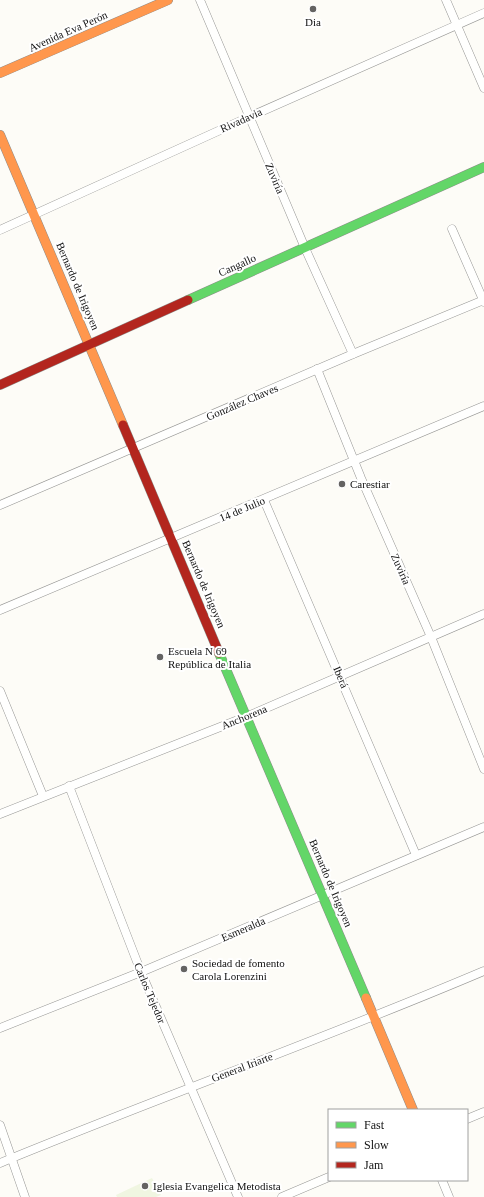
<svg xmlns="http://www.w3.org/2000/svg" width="484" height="1197" viewBox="0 0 484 1197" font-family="'Times New Roman',serif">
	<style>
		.pitch { fill: #f0f6e1 }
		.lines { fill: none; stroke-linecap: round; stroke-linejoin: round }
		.street-casing { stroke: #979795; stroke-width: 9 }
		.fast-casing { stroke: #8e8d8b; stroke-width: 10 }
		.slow-casing { stroke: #8e8d8b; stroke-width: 10 }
		.jam-casing { stroke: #8e8d8b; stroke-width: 10 }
		.street { stroke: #fffffe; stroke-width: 8 }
		.fast { stroke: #63d668; stroke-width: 9 }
		.slow { stroke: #ff974d; stroke-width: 9 }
		.jam { stroke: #b3261e; stroke-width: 9 }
		.poi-dot { fill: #646362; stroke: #fff; stroke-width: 1.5 }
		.labels { text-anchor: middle; stroke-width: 4; stroke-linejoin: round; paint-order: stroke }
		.poi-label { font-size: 11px; fill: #111; stroke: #fff; text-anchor: start }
		.street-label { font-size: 11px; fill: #111; stroke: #fff }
	</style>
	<rect width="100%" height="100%" fill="#fdfcf7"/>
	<polygon class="pitch" points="152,1178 161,1195 156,1197 117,1197 116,1195"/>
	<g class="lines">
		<g class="street-casing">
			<g id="street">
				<polyline points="200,0 305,248 353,354"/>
				<polyline points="446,0 484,88"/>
				<polyline points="452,229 484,302"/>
				<polyline points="0,230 249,117 484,13"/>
				<polyline points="317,369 361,478 431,637 484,769"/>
				<polyline points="264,500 416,855"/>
				<polyline points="0,505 353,354 484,300"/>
				<polyline points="0,610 484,406"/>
				<polyline points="0,691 43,796"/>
				<polyline points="69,786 141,972 238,1197"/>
				<polyline points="0,814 248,716 484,614"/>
				<polyline points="0,1028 141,972 484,827"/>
				<polyline points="467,1119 484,1112"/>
				<polyline points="0,1125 25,1197"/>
				<path d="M0,1163C160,1097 324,1039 484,971"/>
				<polyline points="442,1180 449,1197"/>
				<polyline points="282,1197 329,1177"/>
			</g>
		</g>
		<g class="fast-casing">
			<g id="fast">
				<polyline points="188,300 484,167"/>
				<polyline points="219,653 366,998"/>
			</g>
		</g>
		<g class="slow-casing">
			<g id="slow">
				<polyline points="0,73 168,0"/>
				<polyline points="0,135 123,425"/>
				<polyline points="366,998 413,1110"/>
			</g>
		</g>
		<g class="jam-casing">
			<g id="jam">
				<polyline points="0,385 188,300"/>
				<polyline points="123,425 219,653"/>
			</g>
		</g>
		<use href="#street" class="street"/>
		<use href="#fast" class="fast"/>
		<use href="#slow" class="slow"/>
		<use href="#jam" class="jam"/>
	</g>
	<g class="poi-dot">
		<circle cx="313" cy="9" r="4"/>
		<circle cx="342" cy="484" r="4"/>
		<circle cx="160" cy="657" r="4"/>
		<circle cx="184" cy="969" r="4"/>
		<circle cx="145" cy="1186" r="4"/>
	</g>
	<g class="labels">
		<g class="poi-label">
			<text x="313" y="26" text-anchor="middle">Dia</text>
			<text x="350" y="488">Carestiar</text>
			<text x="168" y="655">Escuela N 69<tspan x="168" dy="13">República de Italia</tspan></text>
			<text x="192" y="967">Sociedad de fomento<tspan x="192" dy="13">Carola Lorenzini</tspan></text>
			<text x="153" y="1190">Iglesia Evangelica Metodista</text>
		</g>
		<g class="street-label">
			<text transform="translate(68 31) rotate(-24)" y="4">Avenida Eva Perón</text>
			<text transform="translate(241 120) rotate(-24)" y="4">Rivadavia</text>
			<text transform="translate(275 178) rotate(67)" y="4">Zuviría</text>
			<text transform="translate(237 265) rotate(-24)" y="4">Cangallo</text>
			<text transform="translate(78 286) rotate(67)" y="4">Bernardo de Irigoyen</text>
			<text transform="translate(242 402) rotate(-23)" y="4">González Chaves</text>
			<text transform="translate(242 509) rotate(-23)" y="4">14 de Julio</text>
			<text transform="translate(401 569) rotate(66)" y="4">Zuviría</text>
			<text transform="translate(204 584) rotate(67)" y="4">Bernardo de Irigoyen</text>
			<text transform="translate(341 677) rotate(67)" y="4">Iberá</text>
			<text transform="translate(244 717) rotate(-22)" y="4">Anchorena</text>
			<text transform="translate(331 883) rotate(67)" y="4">Bernardo de Irigoyen</text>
			<text transform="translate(243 929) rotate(-23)" y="4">Esmeralda</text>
			<text transform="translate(150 993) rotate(67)" y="4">Carlos Tejedor</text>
			<text transform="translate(242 1067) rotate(-21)" y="4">General Iriarte</text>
		</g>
	</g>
	<rect x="328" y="1109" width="140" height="72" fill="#ffffff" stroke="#a0a0a0"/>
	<rect x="336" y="1122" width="20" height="6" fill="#63d668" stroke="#a0a0a0"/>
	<text x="364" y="1129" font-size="12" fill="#111111">Fast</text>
	<rect x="336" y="1142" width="20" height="6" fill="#ff974d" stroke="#a0a0a0"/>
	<text x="364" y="1149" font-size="12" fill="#111111">Slow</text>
	<rect x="336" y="1162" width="20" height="6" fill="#b3261e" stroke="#a0a0a0"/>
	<text x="364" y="1169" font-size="12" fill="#111111">Jam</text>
</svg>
